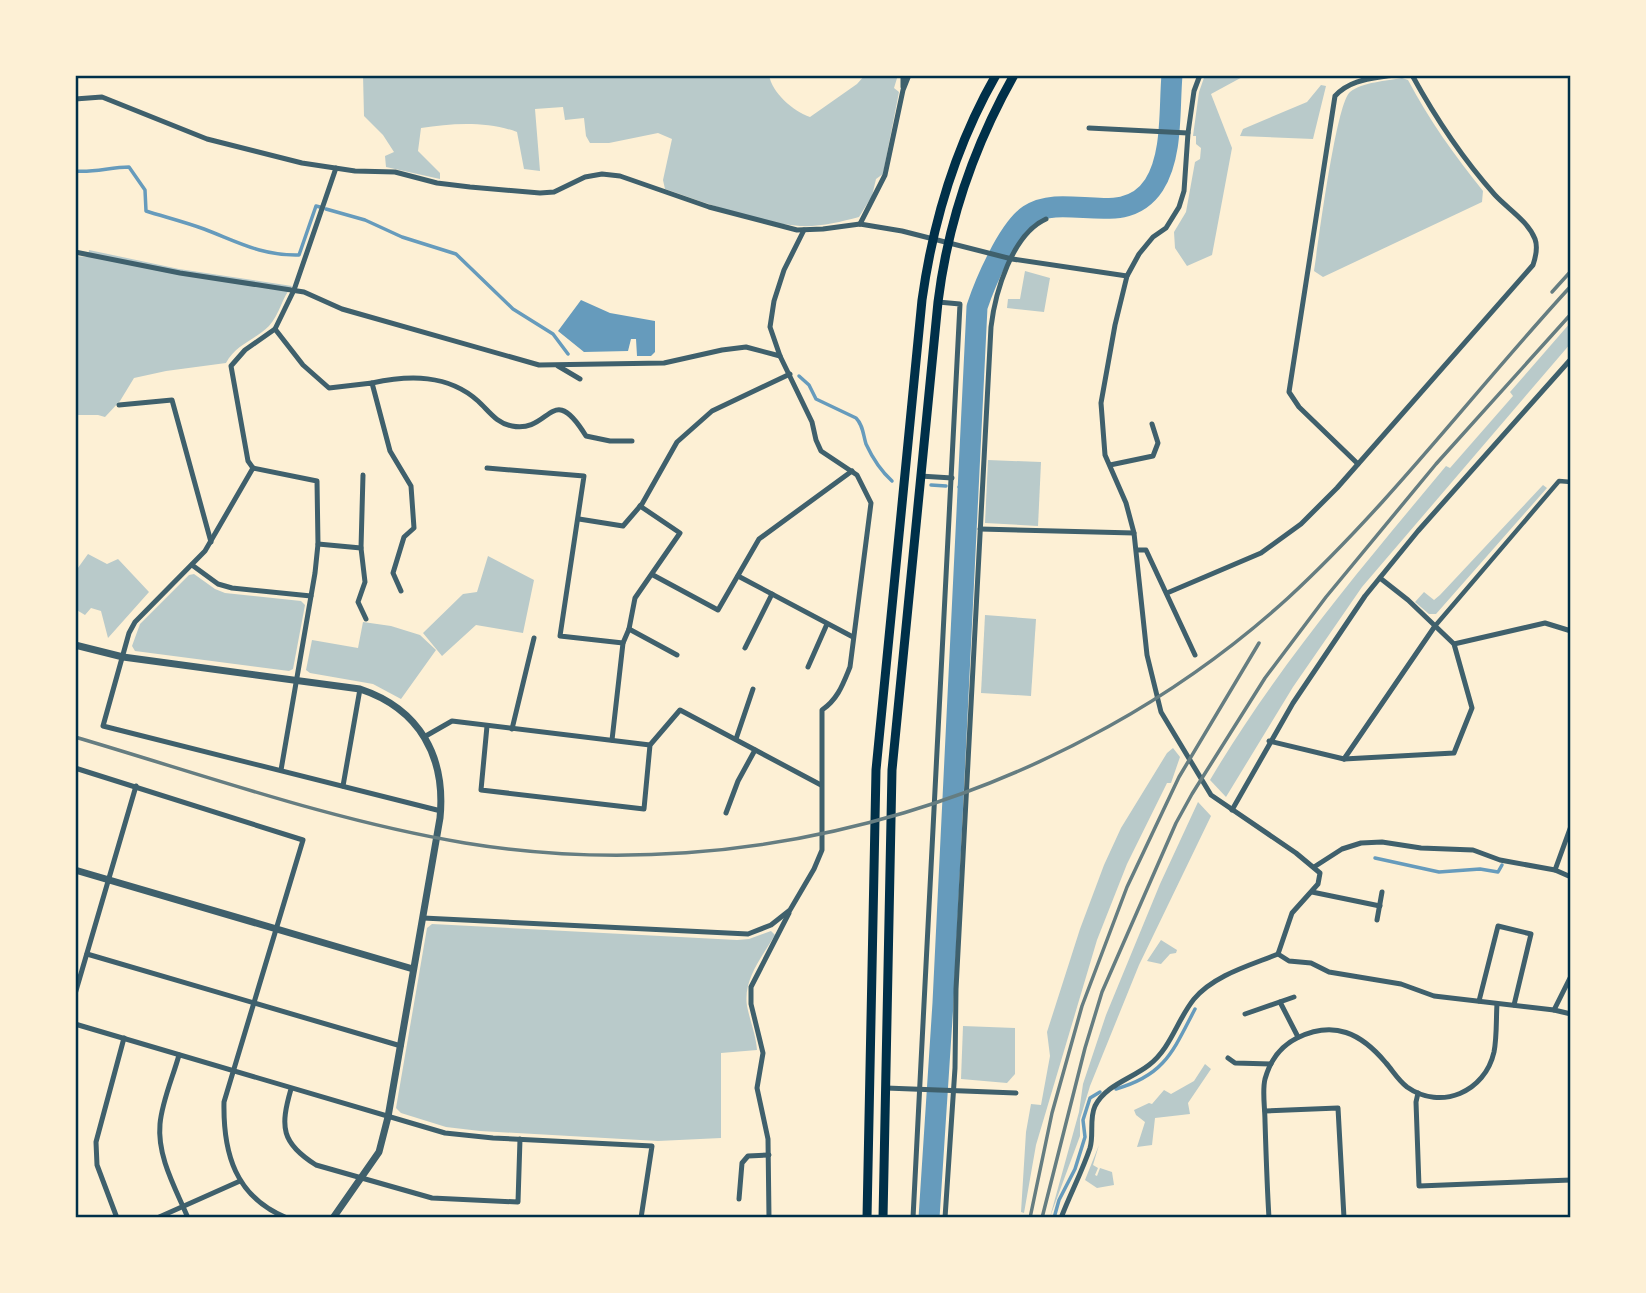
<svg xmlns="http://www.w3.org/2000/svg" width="1646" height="1293" viewBox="0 0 1646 1293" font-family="'Exo 2',sans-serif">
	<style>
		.green { fill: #b9caca }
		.water { fill: #669bbc }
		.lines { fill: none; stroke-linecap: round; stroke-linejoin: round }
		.stream { stroke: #669bbc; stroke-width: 3.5 }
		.river { stroke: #669bbc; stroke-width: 21 }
		.pedestrian { stroke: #3f606c; stroke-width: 4.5 }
		.minor { stroke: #3f606c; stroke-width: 5 }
		.tertiary { stroke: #3f606c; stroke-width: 7 }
		.primary { stroke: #003049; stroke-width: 9 }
		.rail { stroke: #657d81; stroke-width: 3.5 }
		.neatline { fill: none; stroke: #003049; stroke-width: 2.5 }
	</style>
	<rect width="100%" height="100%" fill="#fdf0d5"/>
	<g class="green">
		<path d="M363,75H769C772,93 793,111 810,117L857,84L865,75H898L894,88L899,92L883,174L876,179L872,196L859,217C840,222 820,227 800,226C757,223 707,203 665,189L663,180L672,139L658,133L609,143H590L586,136L584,118L565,120L563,107L535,109L540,171L524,169L517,132C487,121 452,123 421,128L418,151L440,173V179L386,167L385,156L394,152L383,135L364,116Z"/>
		<polygon points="1205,75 1246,75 1211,94 1232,148 1212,255 1187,266 1175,248 1174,232 1186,212 1195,162 1200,159 1201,148 1196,144 1196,136 1193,136 1199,92"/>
		<path d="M1402,78L1408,80C1429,120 1455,156 1483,191L1482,202L1323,277L1314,271C1318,245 1336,103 1350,92C1362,82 1387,81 1402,78Z"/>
		<polygon points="1321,85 1326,86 1313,139 1240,136 1243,129 1307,102"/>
		<path d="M89,250L179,269L292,286C282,297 280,314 269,326C255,340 236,344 226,363L166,371L134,378L120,401L105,417L98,415H75V256L88,257Z"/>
		<polygon points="1025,271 1050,278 1044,312 1007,308 1008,299 1020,299"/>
		<path d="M1571,322V343L1362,587L1293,687L1226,797L1210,780C1277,667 1362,567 1446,466L1450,468L1513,396L1510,392Z"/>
		<polygon points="988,460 1041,462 1038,526 985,523"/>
		<polygon points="1543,485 1547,488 1436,614 1429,614 1415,602 1424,592 1434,600 1440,595"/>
		<polygon points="88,554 107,564 118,559 149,592 108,638 101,611 91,608 85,615 75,609 75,572"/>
		<polygon points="488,556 534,580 523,633 476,625 442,656 423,633 463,594 477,592"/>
		<polygon points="194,574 215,589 225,593 301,601 305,605 293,669 289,671 135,651 132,646 140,624 189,575"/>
		<polygon points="985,615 1036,619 1031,696 981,693"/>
		<polygon points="363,622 391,626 420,635 436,650 401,699 373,684 310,673 306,670 312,640 358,648"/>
		<polygon points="1173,748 1180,757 1171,783 1167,783 1127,864 1097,940 1036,1145 1024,1213 1021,1212 1026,1132 1031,1104 1041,1105 1050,1056 1047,1032 1080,929 1104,865 1121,828 1167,753"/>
		<polygon points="1198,802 1211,816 1139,965 1090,1086 1080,1119 1080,1136 1050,1217 1079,1112 1083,1084 1106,1015 1160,884"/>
		<path d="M432,924L737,940L749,939L771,931L775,935C762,957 743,979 747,1006C750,1021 756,1035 757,1050L721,1053V1138L658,1141L480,1131L446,1127L401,1113L396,1108L427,928Z"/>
		<polygon points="1161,940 1177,950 1176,953 1170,954 1161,964 1147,961"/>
		<polygon points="963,1026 1015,1028 1015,1074 1007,1083 961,1079"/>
		<polygon points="1205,1064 1211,1069 1188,1103 1190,1114 1155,1118 1152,1145 1137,1147 1145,1122 1136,1115 1134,1110 1149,1103 1152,1104 1164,1090 1171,1094 1194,1081"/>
		<polygon points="1099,1145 1093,1165 1098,1168 1095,1175 1097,1176 1100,1168 1112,1172 1114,1185 1097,1188 1085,1180"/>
	</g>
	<polygon class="water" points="581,300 610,313 655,321 655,352 651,356 637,356 636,339 631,339 628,351 584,352 558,331"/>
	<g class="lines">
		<g class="stream">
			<path d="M75,171C93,173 111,167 129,167L145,190L146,211C165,217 185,222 204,229C238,242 262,256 299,255L316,206L320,207"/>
			<polyline points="326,209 365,220 402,237 456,254 513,309 553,334 568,354"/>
			<path d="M799,376L809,385L816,399L856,418C863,425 863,434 866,444C872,457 881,471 892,481"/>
			<polyline points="931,485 946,486"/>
			<polyline points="959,487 966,488"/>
			<polyline points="1375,858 1439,872 1480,869 1498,872 1502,865"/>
			<path d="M1116,1089C1165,1075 1173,1051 1195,1009"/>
			<polyline points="1054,1218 1059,1200 1075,1169 1085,1137 1083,1120 1090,1098 1100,1092"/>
		</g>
		<path class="river" d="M929,1218L943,1003L977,307C985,283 1008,229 1029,215C1066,191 1124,231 1154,185C1173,155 1169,110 1172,75"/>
		<polyline class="pedestrian" points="1435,626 1559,481 1571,482"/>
		<g class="minor">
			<polyline points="903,75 903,87"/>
			<polyline points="75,99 102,97 207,139 302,163 355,171 395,172 437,183 470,187 540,193 554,192 585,177 602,174 620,176 709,207 797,230 823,229 860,224 902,231 1012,259 1127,276"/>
			<polyline points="1089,128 1188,133"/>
			<polyline points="336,168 294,290 275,329 303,365 329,388 372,383 390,451 411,486 414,528 404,537 393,573 401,591"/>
			<polyline points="860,224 885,175 903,90 909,75"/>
			<polyline points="75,252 180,273 304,292 342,309 539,365 664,363 722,350 746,347 780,356"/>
			<polyline points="275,329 245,350 231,366 248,461 253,468 317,481 318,544 315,573 281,770"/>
			<polyline points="558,366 580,379"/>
			<path d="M372,383C409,375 448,374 478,401C489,411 496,423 512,426C551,434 551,379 586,436L610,441H632"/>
			<polyline points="119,405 172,400 211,542"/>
			<path d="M1358,464L1299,407L1289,392L1335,96C1351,79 1371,79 1393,75"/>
			<polyline points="1110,465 1153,456 1158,443 1152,424"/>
			<polyline points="253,468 205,551 135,622 129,633 103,726 441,811"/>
			<polyline points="487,468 584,476 560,636 623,643"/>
			<polyline points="363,475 361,548 365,582 358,602 366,619"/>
			<polyline points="920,476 952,478"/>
			<polyline points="579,519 623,526 642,504 677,442 712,411 790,374"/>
			<polyline points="980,529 1134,533"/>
			<polyline points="318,544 361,548"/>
			<polyline points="1138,550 1146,550 1195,655"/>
			<polyline points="192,565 218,584 232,588 311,596"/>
			<polyline points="653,575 718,610 759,539 852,471"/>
			<polyline points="738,576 853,637"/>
			<path d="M1167,593L1261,553L1301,524L1337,488L1533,265C1536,256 1538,247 1535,239C1528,221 1508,209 1495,195C1463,159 1435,117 1412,75"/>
			<polyline points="629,629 677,655"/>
			<polyline points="1454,644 1545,623 1571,631"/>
			<polyline points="745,648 772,594"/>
			<polyline points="808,667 827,624"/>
			<polyline points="487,726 481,790 644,809 650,745 680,710 821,785"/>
			<polyline points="512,729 534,638"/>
			<polyline points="424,737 452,721 650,745"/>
			<polyline points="736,739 753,689"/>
			<polyline points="612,740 623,643 629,629 635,598 680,533 640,506"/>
			<polyline points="1269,741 1344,759 1454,753 1472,708 1454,644 1408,600 1380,578"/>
			<polyline points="1344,759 1435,626"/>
			<path d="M75,768L303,840L224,1102C223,1153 235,1197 287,1218"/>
			<polyline points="343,786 360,689"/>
			<polyline points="1232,810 1293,703 1365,596 1418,531 1571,359"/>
			<polyline points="726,813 738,781 755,750"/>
			<polyline points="1314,867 1342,849 1361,843 1382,842 1421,848 1473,850 1500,860 1555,870 1571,877"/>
			<polyline points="1555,870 1571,826"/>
			<polyline points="1312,892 1380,906"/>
			<path d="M423,918L748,934L771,925L790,910L814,869L822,850V710C838,699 843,684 850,667L871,503L857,475L821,451L816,440L812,422L780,356L770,327L774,301L784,270L804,230"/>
			<polyline points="1377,920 1382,892"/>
			<polyline points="87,954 401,1046"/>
			<polyline points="1278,954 1289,961 1311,963 1329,972 1401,984 1434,996 1554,1010 1571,1014"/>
			<polyline points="75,994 136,786"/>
			<polyline points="1479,1001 1498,926 1531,934 1514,1005"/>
			<polyline points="1280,1002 1298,1037"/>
			<polyline points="1554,1010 1571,976"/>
			<polyline points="1245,1014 1294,997"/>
			<polyline points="75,1024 445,1133 493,1138 652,1146 641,1218"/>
			<path d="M179,1055C173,1077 162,1101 160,1124C157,1157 176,1189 188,1218"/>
			<polyline points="1228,1058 1235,1063 1271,1064"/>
			<polyline points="886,1088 1016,1093"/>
			<path d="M291,1089C280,1127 281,1143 316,1165L432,1198L518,1202L520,1139"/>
			<polyline points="1418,1093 1416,1102 1419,1186 1571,1180"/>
			<polyline points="1265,1111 1338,1108 1344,1218"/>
			<polyline points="739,1199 742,1163 748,1156 769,1155"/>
			<polyline points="117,1218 97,1165 96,1142 124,1038"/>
			<polyline points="157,1218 240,1181"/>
			<polyline points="769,1218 768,1139 757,1088 763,1053 751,1004 751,987 789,913"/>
			<polyline points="913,1218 960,304 938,302"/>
			<path d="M945,1218L955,1068L956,989L991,327C995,293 1012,234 1046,219"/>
			<path d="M1061,1218C1070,1194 1082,1172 1090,1148C1094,1135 1089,1119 1095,1106C1106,1085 1131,1079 1149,1065C1171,1048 1177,1020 1194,999C1214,975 1251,965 1278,954L1292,913L1318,884L1320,873L1296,853L1211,795L1161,712L1147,655L1134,533L1126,503L1105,455L1101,403L1115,325L1127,276L1139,254L1153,237L1166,228L1179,207L1184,191L1188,133L1194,91L1200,75"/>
			<path d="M1269,1218C1267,1186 1266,1153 1265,1121C1265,1108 1262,1091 1265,1079C1270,1061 1281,1046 1297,1038C1334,1020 1361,1033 1386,1063C1393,1071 1398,1080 1407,1087C1441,1111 1485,1092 1494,1052C1497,1037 1496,1019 1497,1004"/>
		</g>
		<g class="tertiary">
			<path d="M75,645L123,657L360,689C420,709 446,757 440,818L388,1117L379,1152L333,1218"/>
			<polyline points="75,870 413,969"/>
		</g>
		<g class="primary">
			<path d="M867,1218L876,770L922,300C933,221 956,145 996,75"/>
			<path d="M883,1218L892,770L938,302C948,221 974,146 1014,75"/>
		</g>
		<g class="rail">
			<polyline points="1552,292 1571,271"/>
			<path d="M75,737C204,775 333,821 465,843C757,891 1070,796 1288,598C1391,503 1476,389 1571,286"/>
			<polyline points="1030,1218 1052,1113 1082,1006 1127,887 1179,777 1259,643"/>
			<polyline points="1042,1218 1085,1048 1102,992 1176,823 1192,794 1265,678 1326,597 1436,464 1571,314"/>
		</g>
	</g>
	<rect width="1646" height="1293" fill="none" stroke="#fdf0d5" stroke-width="154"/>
	<rect x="77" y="77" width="1492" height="1139" class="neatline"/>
</svg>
